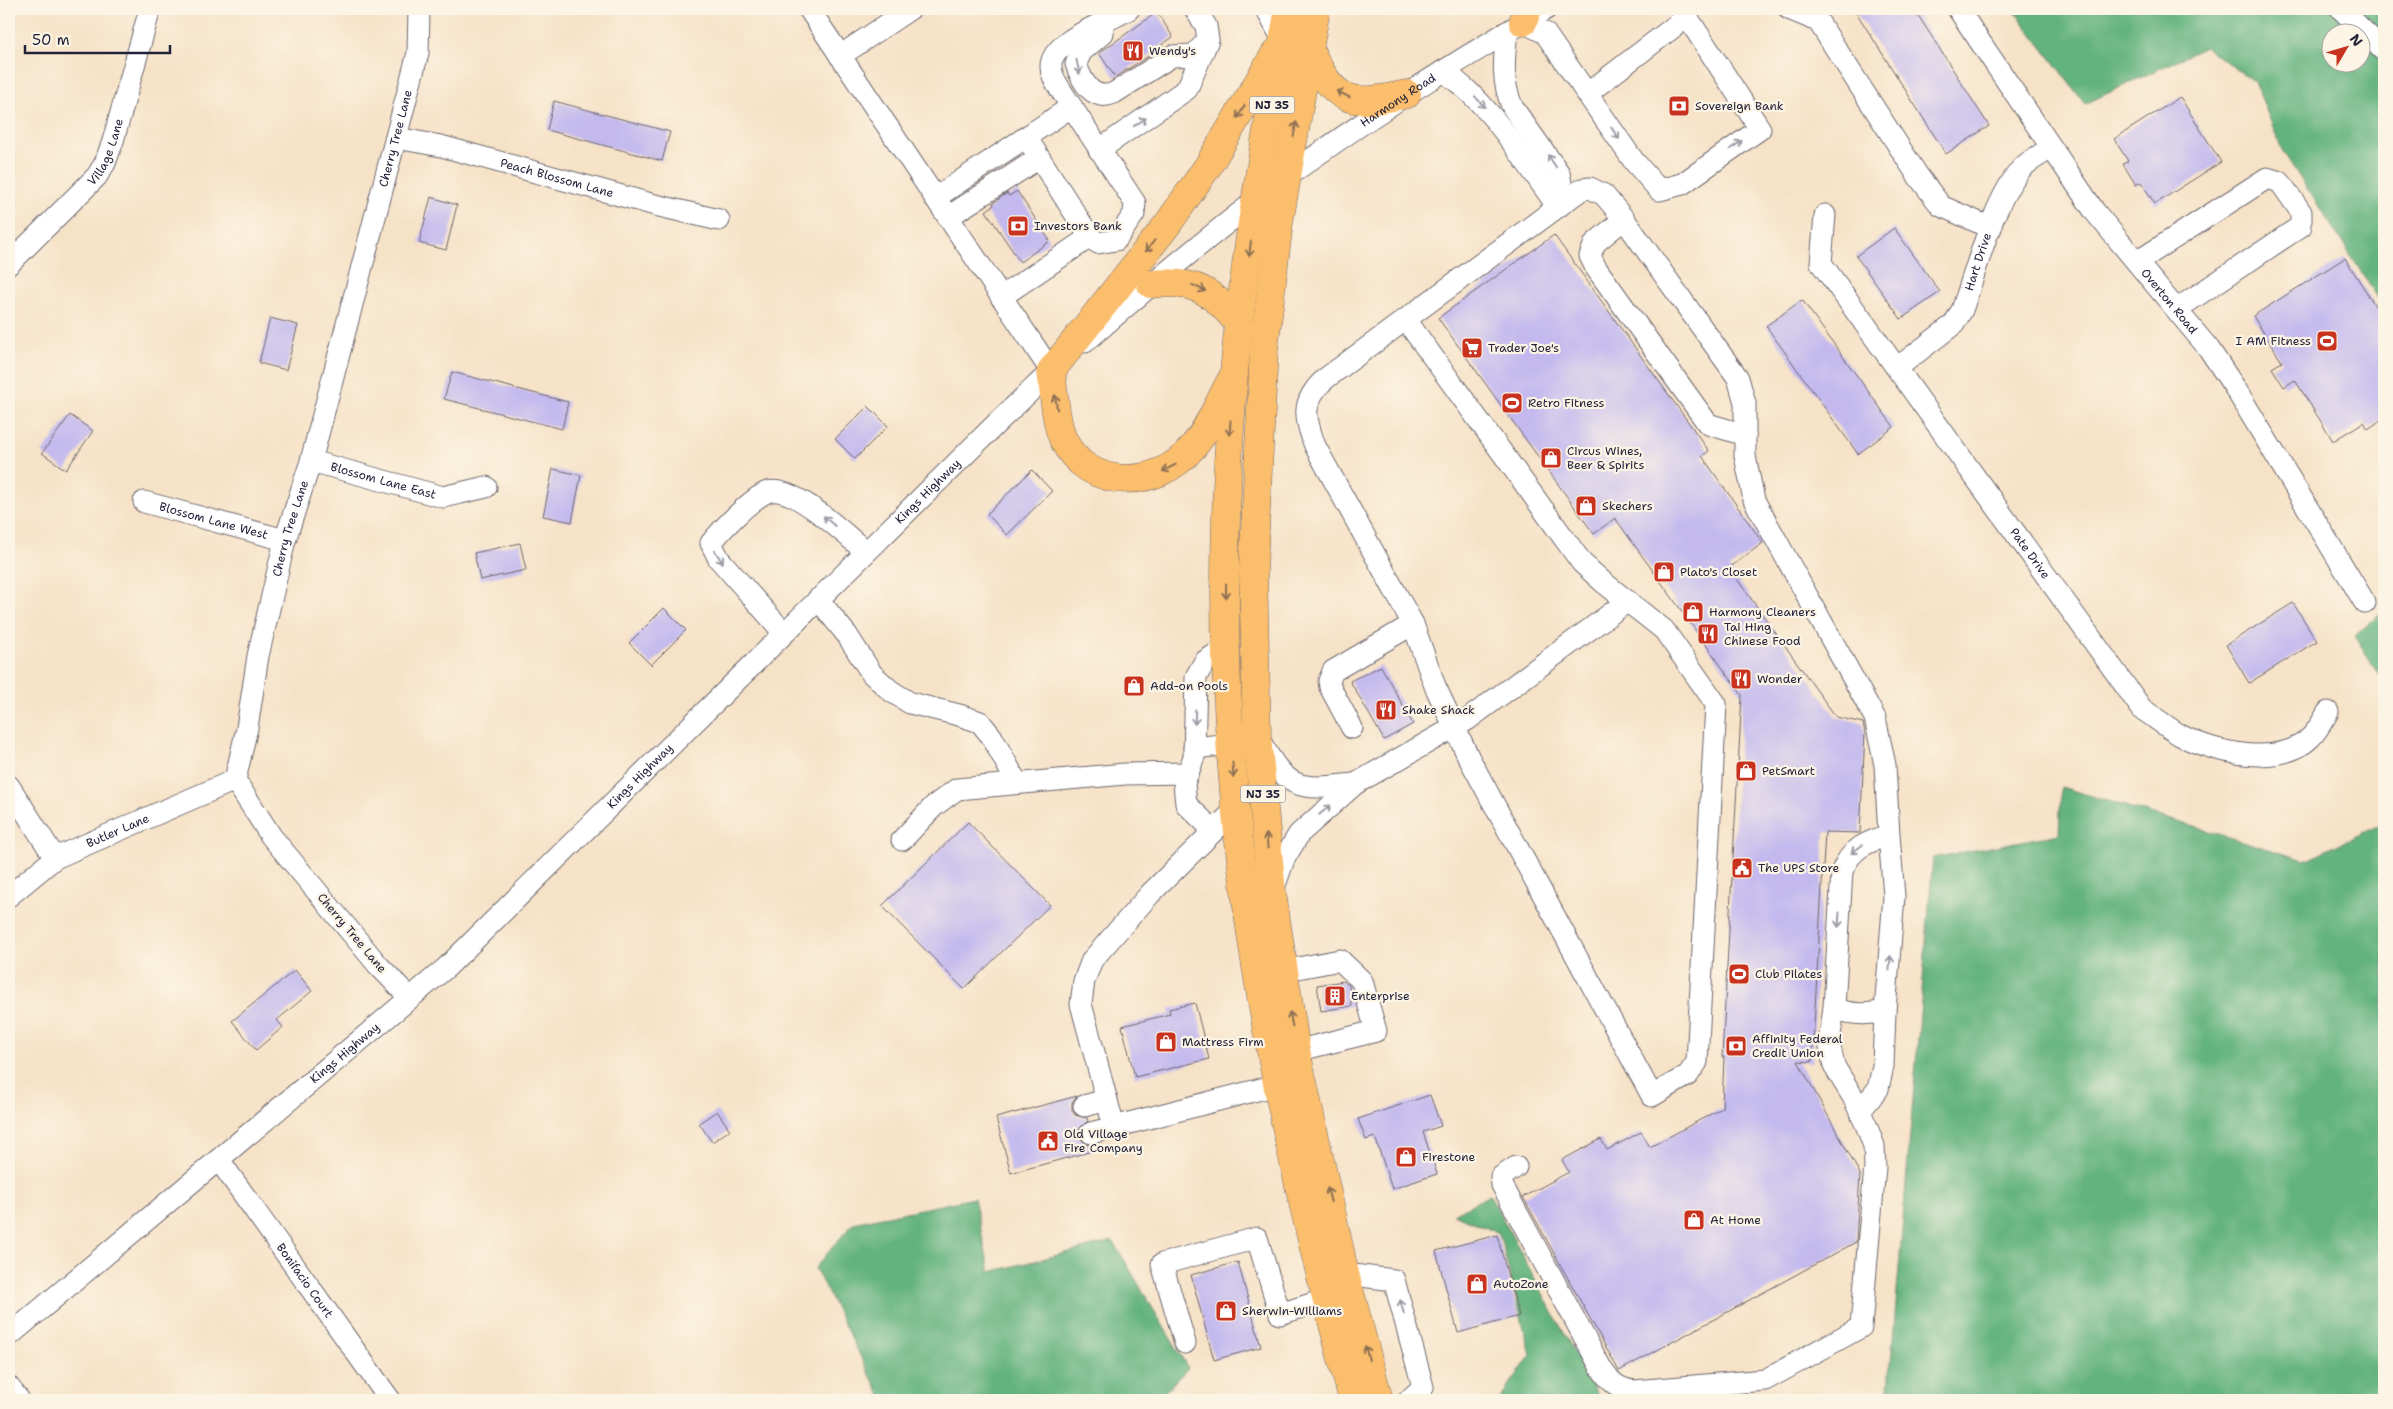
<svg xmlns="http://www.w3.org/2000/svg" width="2393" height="1409" viewBox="0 0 2393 1409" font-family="'Shantell Sans',sans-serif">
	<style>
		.forest { fill: #64b37e; stroke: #436a5c; fill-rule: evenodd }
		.building { fill: #c3b9ee }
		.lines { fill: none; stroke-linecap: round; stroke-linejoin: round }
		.minor-casing { stroke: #6c656c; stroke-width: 23 }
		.highway-casing { stroke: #6c656c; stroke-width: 29 }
		.minor { stroke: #fff; stroke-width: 21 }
		.highway { stroke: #fabe6d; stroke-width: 28 }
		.oneway { stroke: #9c9ca7 }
		.oneway2 { stroke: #8e7054 }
		.labels { text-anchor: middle; stroke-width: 4.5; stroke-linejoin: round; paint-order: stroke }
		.shield { fill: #fcf5e5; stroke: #63616e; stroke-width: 1 }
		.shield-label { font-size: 11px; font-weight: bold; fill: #22223b }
		.poi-label { font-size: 12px; fill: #22223b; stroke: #fcf5e5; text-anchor: start }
		.street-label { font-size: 12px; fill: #22223b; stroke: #fcf5e5 }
	</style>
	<rect width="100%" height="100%" fill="#fcf5e5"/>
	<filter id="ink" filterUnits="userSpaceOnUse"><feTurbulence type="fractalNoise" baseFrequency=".02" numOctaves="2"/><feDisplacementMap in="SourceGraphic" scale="10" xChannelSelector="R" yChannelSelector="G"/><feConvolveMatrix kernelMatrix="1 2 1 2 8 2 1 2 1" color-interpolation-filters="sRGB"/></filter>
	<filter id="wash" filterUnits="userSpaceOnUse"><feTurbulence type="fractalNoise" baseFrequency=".0096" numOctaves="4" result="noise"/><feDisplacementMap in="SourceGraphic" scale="20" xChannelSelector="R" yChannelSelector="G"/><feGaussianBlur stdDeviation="1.12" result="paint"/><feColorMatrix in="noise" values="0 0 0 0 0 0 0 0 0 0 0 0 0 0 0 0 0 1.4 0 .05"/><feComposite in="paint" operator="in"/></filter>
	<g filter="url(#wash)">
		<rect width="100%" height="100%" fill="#f6e2c7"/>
		<g class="forest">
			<path d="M2013,9H2373L2384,21V307L2282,150L2255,82L2205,47L2085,104ZM2330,32H2360V62H2330Z"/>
			<polygon points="2384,610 2384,684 2355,636"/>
			<polygon points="2061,787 2305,860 2384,823 2384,1400 1888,1400 1933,858 2059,834"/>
			<polygon points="1490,1195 1600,1400 1499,1400 1531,1355 1499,1233 1453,1214"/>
			<polygon points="974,1198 990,1272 1113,1241 1188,1368 1157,1400 883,1400 815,1268 853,1223"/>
		</g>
		<g id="blocks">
			<g class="building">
				<polygon points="1854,9 1914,9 1989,126 1946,154"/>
				<polygon points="1157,12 1173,37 1157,48 1158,50 1115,77 1099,53"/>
				<polygon points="2180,97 2221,162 2155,204 2141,182 2136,185 2123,164 2128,161 2114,139"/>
				<polygon points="554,101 670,132 662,161 547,130"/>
				<polygon points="1017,191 1050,241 1020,262 986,211 994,205 993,203 1007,193 1009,196"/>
				<polygon points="431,197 457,205 446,250 419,243"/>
				<polygon points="1894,228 1940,292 1901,319 1856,256"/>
				<polygon points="1554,235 1709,451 1702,456 1763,543 1729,568 1836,717 1863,723 1865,733 1860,833 1825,832 1812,1062 1798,1061 1860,1174 1856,1242 1619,1371 1523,1197 1569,1172 1562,1160 1601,1139 1607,1150 1641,1132 1650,1147 1722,1108 1724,1057 1722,1057 1742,695 1615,518 1594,534 1438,318"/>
				<polygon points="2345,258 2384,320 2384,418 2368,429 2364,422 2333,441 2295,380 2284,387 2272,368 2282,362 2253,316"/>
				<polygon points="1802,300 1894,427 1858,454 1766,326"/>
				<polygon points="270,318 298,325 286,370 259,363"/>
				<polygon points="452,372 568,402 562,429 444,399"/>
				<polygon points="868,406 888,426 855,459 835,439"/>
				<polygon points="70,415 93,431 66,470 42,453"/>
				<polygon points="553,469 581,475 572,522 543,516"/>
				<polygon points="1032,470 1052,491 1007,535 987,514"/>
				<polygon points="520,543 526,570 480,580 474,553"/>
				<polygon points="2293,603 2317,641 2249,683 2226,645"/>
				<polygon points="664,608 686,630 651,665 629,643"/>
				<polygon points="1381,666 1413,724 1384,740 1350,681"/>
				<polygon points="968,822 1050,905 964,989 882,906"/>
				<polygon points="295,970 312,991 277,1020 283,1027 256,1050 232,1021"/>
				<polygon points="1344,981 1349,986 1352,1006 1321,1011 1317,985"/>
				<polygon points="1195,1003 1209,1059 1135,1077 1122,1026 1170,1014 1169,1009"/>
				<polygon points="1430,1095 1441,1126 1423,1132 1437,1174 1392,1189 1375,1137 1366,1140 1358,1119"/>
				<polygon points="1077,1096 1072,1102 1072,1110 1075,1115 1087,1118 1088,1121 1079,1129 1079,1137 1087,1145 1095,1145 1096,1150 1011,1173 996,1118"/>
				<polygon points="717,1111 730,1130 712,1142 699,1123"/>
				<polygon points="1497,1235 1519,1316 1458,1333 1436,1251"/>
				<polygon points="1238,1262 1261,1347 1214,1360 1191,1275"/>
			</g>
		</g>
	</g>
	<g filter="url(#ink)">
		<use href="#blocks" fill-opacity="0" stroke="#6c656c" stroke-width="1"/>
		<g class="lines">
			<g class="minor-casing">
				<g id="minor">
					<polyline points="809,9 1051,371"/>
					<polyline points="1266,9 1283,40"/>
					<polyline points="1789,9 1818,21 1918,176 1941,206 1991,228"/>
					<path id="s1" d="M1958,9L2095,212L2209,349L2235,388L2365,603"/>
					<polyline points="2341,9 2384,51"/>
					<polyline points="1523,22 1545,33 1633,160 1659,190 1682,184 1760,129 1682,9"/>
					<path d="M1507,32C1504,59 1501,82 1513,108L1559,173L1561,183L1558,207"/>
					<path d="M1103,33L1081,52L1076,64C1082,82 1093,102 1114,93L1172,56L1194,55L1208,40"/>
					<polyline points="840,56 910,9"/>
					<path d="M1443,71C1492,104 1523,160 1558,207"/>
					<polyline points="1588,93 1688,16"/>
					<path d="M1026,137L1090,237L1098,243L1116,240L1134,214L1135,203L1060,89C1056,82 1051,75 1051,67C1050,40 1111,21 1129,9"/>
					<path id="s2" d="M396,138L441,146L655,205L719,220"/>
					<polyline points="1099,150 1187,89 1208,40 1206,26 1195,9"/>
					<polyline points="935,198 1071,107"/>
					<path id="s3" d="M1825,215L1821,263L2142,709C2154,717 2167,727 2180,735C2214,753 2281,768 2311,737C2318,730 2323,720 2328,712"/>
					<polyline points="948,217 1039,158"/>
					<polyline points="1624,219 1595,243 1590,256 1596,268 1708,424 1745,435"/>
					<polyline points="2137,262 2267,178 2280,182 2301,212 2301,226 2177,309"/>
					<path id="s4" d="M9,264L97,176L105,163L113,141L150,9"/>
					<polyline points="1001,297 1090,237"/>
					<path d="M1406,320L1582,563L1603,582L1664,630L1716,704L1697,1062L1688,1075L1652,1096L1469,758L1435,686L1413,624L1315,446C1305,418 1300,402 1325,379L1582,189L1590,188L1604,195L1624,219L1738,378L1745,403V456L1754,500L1875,718L1885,765L1889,835"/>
					<path id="s5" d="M1085,342C1150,285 1216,230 1285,178C1368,117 1457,61 1546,9"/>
					<path id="s6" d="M1897,368L1954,324L1962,310C1977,268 1993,201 2022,168C2030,160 2042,154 2051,148"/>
					<path id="s7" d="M311,461L443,497L486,487"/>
					<path id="s8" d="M144,502L285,540"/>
					<polyline points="818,599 847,635 872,674 891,691 910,703 959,715 980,722 992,737 1017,783"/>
					<path d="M784,633L719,559L711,543C723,528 748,502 765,493C790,480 848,537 866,552"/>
					<polyline points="1352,728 1330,687 1329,681 1333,671 1413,624"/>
					<path d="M1259,739C1288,792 1299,790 1355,784"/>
					<polyline points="1194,748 1231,744"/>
					<polyline points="9,786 55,858"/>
					<polyline points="1235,810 1150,894 1092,960 1084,981 1081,1004 1114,1127 1292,1081"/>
					<polyline points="1214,831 1186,804 1184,783 1194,757 1196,677 1205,661 1227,647"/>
					<polyline points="902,840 934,806 957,789 1125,774 1188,773"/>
					<polyline points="1274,888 1284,859 1299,834 1355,784 1467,720 1628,601"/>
					<path id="s9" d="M9,896L55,858L235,780"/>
					<polyline points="1282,971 1340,960 1362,981 1376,1031 1296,1051"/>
					<path id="s10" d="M410,998L378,965L271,836L235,780L247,728L258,656L285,540L311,461L418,53L419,9"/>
					<path d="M1834,1008C1852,1015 1866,1015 1885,1011"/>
					<polyline points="1084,1106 1107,1100"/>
					<polyline points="1091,1133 1114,1127"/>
					<path id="s11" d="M219,1160L390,1400"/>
					<path d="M1516,1167L1501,1177L1502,1185L1601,1368C1609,1381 1618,1389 1634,1391L1765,1380L1861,1327L1875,1167L1874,1146L1867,1127L1853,1097L1834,1066L1829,1042L1834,1008L1842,871C1851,848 1867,842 1889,835L1894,896L1885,1011L1883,1066L1878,1089L1860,1111"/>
					<polyline points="1345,1274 1394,1280 1423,1387 1409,1400"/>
					<path id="s12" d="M9,1336L447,967L1001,419L1060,363"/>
					<polyline points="1185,1343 1162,1264 1257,1238 1280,1314 1327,1299"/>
					<polyline points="9,1387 19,1400"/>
				</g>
			</g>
			<g class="highway-casing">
				<g id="highway">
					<path d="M1289,9C1263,147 1238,288 1230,429C1221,572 1224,718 1241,860C1263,1043 1305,1223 1353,1400"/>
					<polyline points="1316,9 1279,222 1264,349 1253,570 1257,736 1272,893 1296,1051 1345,1274 1379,1400"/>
					<polyline points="1523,22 1528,9"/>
					<path d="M1309,48C1334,103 1349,107 1407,94"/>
					<path d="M1151,284C1197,280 1212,291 1240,325"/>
					<path d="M1230,382C1218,404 1208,430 1192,448C1158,490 1087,491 1063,439C1055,421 1054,391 1051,371L1167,225L1208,166L1275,54"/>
				</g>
			</g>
			<use href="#minor" class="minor"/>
			<use href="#highway" class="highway"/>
		</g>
		<defs><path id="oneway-shaft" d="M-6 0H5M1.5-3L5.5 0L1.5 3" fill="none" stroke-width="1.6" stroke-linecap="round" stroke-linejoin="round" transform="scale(1.25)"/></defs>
		<g class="oneway">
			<use href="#oneway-shaft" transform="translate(1078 67) rotate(78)"/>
			<use href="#oneway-shaft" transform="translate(1480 102) rotate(48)"/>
			<use href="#oneway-shaft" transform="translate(1140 122) rotate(-34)"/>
			<use href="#oneway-shaft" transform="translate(1615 133) rotate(56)"/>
			<use href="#oneway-shaft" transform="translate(1736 145) rotate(-35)"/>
			<use href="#oneway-shaft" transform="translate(1552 161) rotate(-123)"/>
			<use href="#oneway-shaft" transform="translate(829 521) rotate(-140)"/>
			<use href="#oneway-shaft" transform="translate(719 557) rotate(57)"/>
			<use href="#oneway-shaft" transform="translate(1195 717) rotate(92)"/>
			<use href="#oneway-shaft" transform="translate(1325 810) rotate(-40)"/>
			<use href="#oneway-shaft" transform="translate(1857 849) rotate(143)"/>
			<use href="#oneway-shaft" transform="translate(1839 920) rotate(94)"/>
			<use href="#oneway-shaft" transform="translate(1890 963) rotate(-86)"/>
			<use href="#oneway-shaft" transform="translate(1402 1307) rotate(-105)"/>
		</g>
		<g class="oneway2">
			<use href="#oneway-shaft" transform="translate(1343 94) rotate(-154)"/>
			<use href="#oneway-shaft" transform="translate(1241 112) rotate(121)"/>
			<use href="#oneway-shaft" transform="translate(1295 129) rotate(-80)"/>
			<use href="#oneway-shaft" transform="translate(1150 246) rotate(129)"/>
			<use href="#oneway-shaft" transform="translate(1250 249) rotate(97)"/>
			<use href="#oneway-shaft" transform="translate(1199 288) rotate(25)"/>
			<use href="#oneway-shaft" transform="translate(1056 402) rotate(-99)"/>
			<use href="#oneway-shaft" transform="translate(1230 428) rotate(94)"/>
			<use href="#oneway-shaft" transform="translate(1169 468) rotate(153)"/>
			<use href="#oneway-shaft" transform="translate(1226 591) rotate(91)"/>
			<use href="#oneway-shaft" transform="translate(1233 770) rotate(86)"/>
			<use href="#oneway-shaft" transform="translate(1267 841) rotate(-95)"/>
			<use href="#oneway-shaft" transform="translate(1291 1019) rotate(-100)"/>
			<use href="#oneway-shaft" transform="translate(1329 1195) rotate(-103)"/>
			<use href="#oneway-shaft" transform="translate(1367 1353) rotate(-105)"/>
		</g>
	</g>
	<defs>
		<g id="restaurant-square" transform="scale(1.125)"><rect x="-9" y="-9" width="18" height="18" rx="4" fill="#c8321e" stroke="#fcf5e5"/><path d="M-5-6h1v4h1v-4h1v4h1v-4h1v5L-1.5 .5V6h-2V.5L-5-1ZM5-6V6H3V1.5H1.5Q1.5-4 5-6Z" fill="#fff"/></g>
		<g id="bank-square" transform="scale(1.125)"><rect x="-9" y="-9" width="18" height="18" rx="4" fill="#c8321e" stroke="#fcf5e5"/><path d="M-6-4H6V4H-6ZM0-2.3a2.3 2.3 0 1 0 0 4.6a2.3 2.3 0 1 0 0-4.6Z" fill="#fff"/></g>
		<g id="stadium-square" transform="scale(1.125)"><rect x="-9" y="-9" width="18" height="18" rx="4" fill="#c8321e" stroke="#fcf5e5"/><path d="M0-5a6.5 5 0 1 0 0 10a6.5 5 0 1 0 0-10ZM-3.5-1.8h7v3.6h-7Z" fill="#fff"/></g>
		<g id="supermarket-square" transform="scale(1.125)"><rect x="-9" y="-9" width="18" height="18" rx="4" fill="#c8321e" stroke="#fcf5e5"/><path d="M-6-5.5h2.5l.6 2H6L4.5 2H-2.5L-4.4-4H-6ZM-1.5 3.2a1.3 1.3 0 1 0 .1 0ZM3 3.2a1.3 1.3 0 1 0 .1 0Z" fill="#fff"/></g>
		<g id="shop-square" transform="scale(1.125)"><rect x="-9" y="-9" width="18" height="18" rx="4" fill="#c8321e" stroke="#fcf5e5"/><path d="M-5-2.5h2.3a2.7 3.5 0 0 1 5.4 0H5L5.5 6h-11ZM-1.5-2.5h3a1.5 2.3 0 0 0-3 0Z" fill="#fff"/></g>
		<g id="civic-square" transform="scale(1.125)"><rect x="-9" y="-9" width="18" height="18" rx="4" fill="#c8321e" stroke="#fcf5e5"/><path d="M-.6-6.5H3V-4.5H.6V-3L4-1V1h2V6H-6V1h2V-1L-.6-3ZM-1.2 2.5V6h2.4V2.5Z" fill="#fff"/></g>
		<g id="building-square" transform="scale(1.125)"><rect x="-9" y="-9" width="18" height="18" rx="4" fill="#c8321e" stroke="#fcf5e5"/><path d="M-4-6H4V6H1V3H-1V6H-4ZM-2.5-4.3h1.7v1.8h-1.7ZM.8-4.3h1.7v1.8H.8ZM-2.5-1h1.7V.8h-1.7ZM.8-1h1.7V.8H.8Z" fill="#fff"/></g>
	</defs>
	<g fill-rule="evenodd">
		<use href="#restaurant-square" x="1133" y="51"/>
		<use href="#bank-square" x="1679" y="106"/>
		<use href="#bank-square" x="1018" y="226"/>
		<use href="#stadium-square" x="2327" y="341"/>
		<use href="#supermarket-square" x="1472" y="348"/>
		<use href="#stadium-square" x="1512" y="403"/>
		<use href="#shop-square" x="1551" y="458"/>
		<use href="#shop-square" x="1586" y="506"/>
		<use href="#shop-square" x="1664" y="572"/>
		<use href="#shop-square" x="1693" y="612"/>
		<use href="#restaurant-square" x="1708" y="634"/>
		<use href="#restaurant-square" x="1741" y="679"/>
		<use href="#shop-square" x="1134" y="686"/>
		<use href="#restaurant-square" x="1386" y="710"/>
		<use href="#shop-square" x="1746" y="771"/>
		<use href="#civic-square" x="1742" y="868"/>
		<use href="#stadium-square" x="1739" y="974"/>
		<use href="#building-square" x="1335" y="996"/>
		<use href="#shop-square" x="1166" y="1042"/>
		<use href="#bank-square" x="1736" y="1046"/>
		<use href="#civic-square" x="1048" y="1141"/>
		<use href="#shop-square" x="1406" y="1157"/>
		<use href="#shop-square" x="1694" y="1220"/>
		<use href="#shop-square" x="1477" y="1284"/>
		<use href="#shop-square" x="1226" y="1311"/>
	</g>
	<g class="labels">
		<g class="shield">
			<rect x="1249.5" y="96.5" width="45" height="17" rx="4"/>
			<rect x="1240.5" y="785.5" width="45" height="17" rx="4"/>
		</g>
		<g class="shield-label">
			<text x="1272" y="109">NJ 35</text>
			<text x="1263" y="798">NJ 35</text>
		</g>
		<g class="poi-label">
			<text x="1149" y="55">Wendy's</text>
			<text x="1695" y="110">Sovereign Bank</text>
			<text x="1034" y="230">Investors Bank</text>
			<text x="2311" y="345" text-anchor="end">I AM Fitness</text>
			<text x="1488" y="352">Trader Joe's</text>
			<text x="1528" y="407">Retro Fitness</text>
			<text x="1567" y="455">Circus Wines,<tspan x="1567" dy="14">Beer &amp; Spirits</tspan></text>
			<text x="1602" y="510">Skechers</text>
			<text x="1680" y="576">Plato's Closet</text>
			<text x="1709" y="616">Harmony Cleaners</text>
			<text x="1724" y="631">Tai Hing<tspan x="1724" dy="14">Chinese Food</tspan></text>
			<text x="1757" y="683">Wonder</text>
			<text x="1150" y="690">Add-on Pools</text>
			<text x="1402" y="714">Shake Shack</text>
			<text x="1762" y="775">PetSmart</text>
			<text x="1758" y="872">The UPS Store</text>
			<text x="1755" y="978">Club Pilates</text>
			<text x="1351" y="1000">Enterprise</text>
			<text x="1752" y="1043">Affinity Federal<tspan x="1752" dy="14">Credit Union</tspan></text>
			<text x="1182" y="1046">Mattress Firm</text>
			<text x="1064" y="1138">Old Village<tspan x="1064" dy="14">Fire Company</tspan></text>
			<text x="1422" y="1161">Firestone</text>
			<text x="1710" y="1224">At Home</text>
			<text x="1493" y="1288">AutoZone</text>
			<text x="1242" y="1315">Sherwin-Williams</text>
		</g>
		<g class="street-label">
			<text dy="4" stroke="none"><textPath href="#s5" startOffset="396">Harmony Road</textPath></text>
			<text dy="4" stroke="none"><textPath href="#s10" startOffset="942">Cherry Tree Lane</textPath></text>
			<text dy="4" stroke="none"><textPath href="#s4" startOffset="150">Village Lane</textPath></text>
			<text dy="4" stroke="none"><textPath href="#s2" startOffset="166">Peach Blossom Lane</textPath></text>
			<text dy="4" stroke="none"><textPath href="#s6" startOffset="139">Hart Drive</textPath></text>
			<text dy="4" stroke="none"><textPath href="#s1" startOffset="361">Overton Road</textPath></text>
			<text dy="4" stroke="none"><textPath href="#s7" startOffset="75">Blossom Lane East</textPath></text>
			<text dy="4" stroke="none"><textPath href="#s12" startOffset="1249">Kings Highway</textPath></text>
			<text dy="4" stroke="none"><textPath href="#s8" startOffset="72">Blossom Lane West</textPath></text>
			<text dy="4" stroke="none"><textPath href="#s10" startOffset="538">Cherry Tree Lane</textPath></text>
			<text dy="4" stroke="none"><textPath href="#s3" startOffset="406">Pate Drive</textPath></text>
			<text dy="4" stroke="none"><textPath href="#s12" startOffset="844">Kings Highway</textPath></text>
			<text dy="4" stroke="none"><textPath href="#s9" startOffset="128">Butler Lane</textPath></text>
			<text transform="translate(352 933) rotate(50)" y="4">Cherry Tree Lane</text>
			<text dy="4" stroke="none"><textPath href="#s12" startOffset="439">Kings Highway</textPath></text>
			<text dy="4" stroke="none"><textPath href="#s11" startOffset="148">Bonifacio Court</textPath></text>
		</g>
	</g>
	<rect width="2393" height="1409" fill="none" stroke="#fcf5e5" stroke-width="30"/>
	<g transform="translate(2346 48) rotate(52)"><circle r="24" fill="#fcf5e5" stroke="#a5a1a1"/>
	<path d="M0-4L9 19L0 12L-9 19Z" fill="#c8321e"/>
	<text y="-8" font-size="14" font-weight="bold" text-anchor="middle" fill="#22223b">N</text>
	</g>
	<path d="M25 45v8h145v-8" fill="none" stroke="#22223b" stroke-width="2.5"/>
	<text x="32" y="45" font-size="15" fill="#22223b" stroke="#fcf5e5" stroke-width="4" paint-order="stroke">50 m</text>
</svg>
